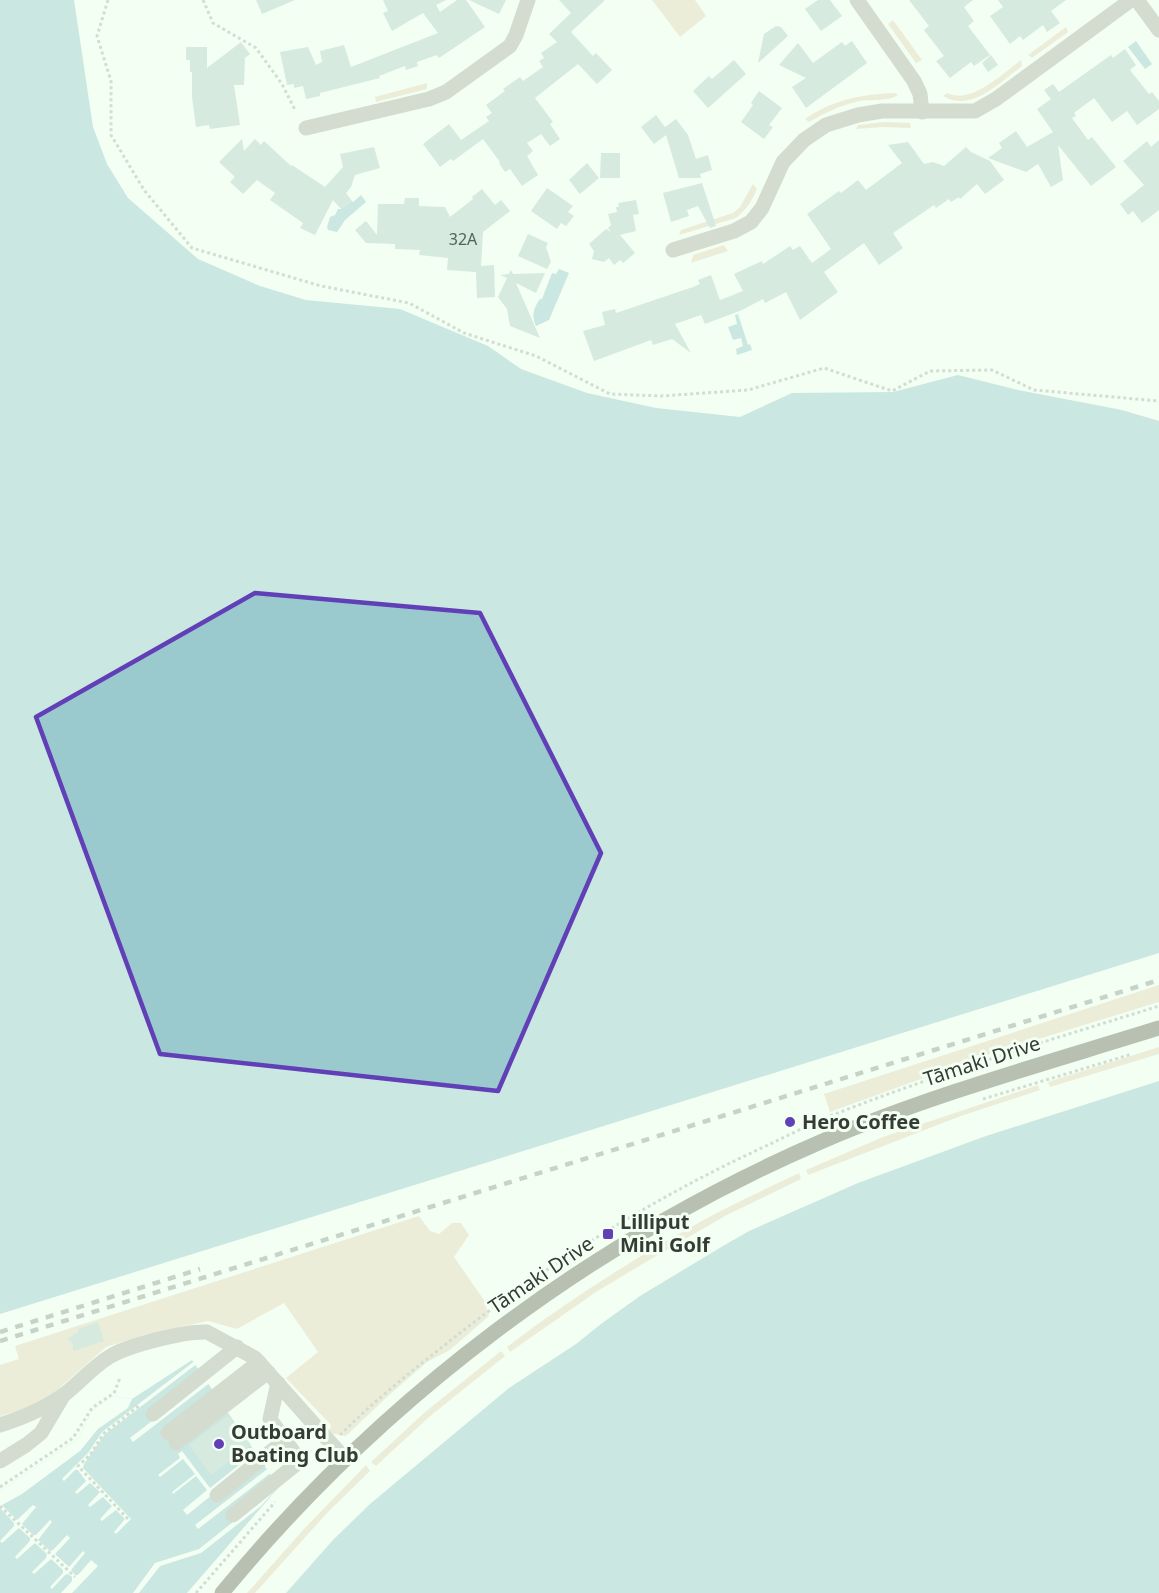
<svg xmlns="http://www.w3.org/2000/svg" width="1159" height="1593" viewBox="0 0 1159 1593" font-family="'Noto Sans',sans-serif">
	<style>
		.green { fill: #e4d7bb }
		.water { fill: #9bcace }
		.pier { fill: #f3fff3 }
		.building { fill: #b4d0c7 }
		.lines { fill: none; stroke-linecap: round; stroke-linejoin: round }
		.path { stroke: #abb5ab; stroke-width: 3; stroke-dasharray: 3 3; stroke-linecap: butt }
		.minor { stroke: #b0b2a7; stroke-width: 15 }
		.major { stroke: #727563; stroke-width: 15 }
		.rail { stroke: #959e94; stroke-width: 4.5; stroke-dasharray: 8 8; stroke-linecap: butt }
		.marked { fill: none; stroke: #613fb7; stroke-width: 4.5; stroke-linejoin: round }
		.poi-dot { fill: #613fb7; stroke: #f3fff3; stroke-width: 2 }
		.labels { text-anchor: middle; stroke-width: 6; stroke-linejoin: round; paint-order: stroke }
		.number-label { font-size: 16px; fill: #556159 }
		.street-label { font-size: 20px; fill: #353c34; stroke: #f3fff3 }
		.poi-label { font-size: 20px; font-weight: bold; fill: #353c34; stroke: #f3fff3; text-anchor: start }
	</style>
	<rect width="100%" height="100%" fill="#f3fff3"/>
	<g class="green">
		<polygon points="652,0 695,0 706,16 680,37"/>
		<polygon points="893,20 922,60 916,63 888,24"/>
		<polygon points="1066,27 1068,32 1032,58 1028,55"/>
		<path d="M1021,60L1022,66C1000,82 972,113 943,96L947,93C971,105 1002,74 1021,60Z"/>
		<polygon points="427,83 427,89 376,102 375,97"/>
		<path d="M895,93L898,95C888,102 871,99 859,101C841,105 825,113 809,122L805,119C832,100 862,94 895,93Z"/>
		<polygon points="885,122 910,123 911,128 883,127 856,129 858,125"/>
		<path d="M753,184L757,189C752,201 747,209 736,218L679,235L681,230L733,213L740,207Z"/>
		<polygon points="724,245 728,251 691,263 693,255"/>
		<polygon points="1159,985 1159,1002 987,1055 830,1112 824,1094"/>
		<polygon points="1159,1047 1159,1054 1050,1087 1048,1082"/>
		<polygon points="1038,1085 1040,1090 961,1116 808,1175 806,1170 883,1137"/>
		<path d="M799,1173L801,1179L725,1216L656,1256L596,1292L510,1352L507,1347C567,1301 633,1259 700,1222C732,1204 766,1189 799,1173Z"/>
		<polygon points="419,1216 430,1231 439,1234 452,1223 461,1223 469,1235 454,1257 484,1300 489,1316 450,1350 427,1362 388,1396 346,1436 329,1433 331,1425 286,1378 318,1352 284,1303 237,1329 208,1321 144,1335 106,1347 47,1399 33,1407 0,1416 0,1365 19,1359 15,1346"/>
		<polygon points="501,1351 505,1356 429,1417 376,1466 371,1462 424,1413"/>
		<polygon points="366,1465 370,1471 327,1513 255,1593 247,1593 303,1530"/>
	</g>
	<g class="water">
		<polygon points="0,0 74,0 93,127 107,164 128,198 198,259 260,286 306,300 400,309 488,346 521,369 587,393 656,408 740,417 792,393 893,392 958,375 1018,390 1122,410 1159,421 1159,953 0,1314"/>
		<polygon points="1136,41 1152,64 1145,69 1128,47"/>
		<polygon points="361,195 366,202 345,220 337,232 328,230 327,227 330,217 335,215 338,209 341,209 352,201 353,202"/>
		<path d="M559,269L569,273L549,320L536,326C531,316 534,307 540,299H542L552,273L556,274Z"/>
		<polygon points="738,314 748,345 750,344 752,350 737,355 736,349 743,346 741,338 733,340 728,327 737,324 735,315"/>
		<polygon points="1159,1071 1159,1593 268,1593 477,1398 742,1224"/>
		<polygon points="192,1360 279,1487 187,1593 0,1593 0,1491 79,1438 91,1412 113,1396 132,1399"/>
	</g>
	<g class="pier">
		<polygon points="1159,1068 1159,1081 986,1136 858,1183 749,1231 723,1246 640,1296 601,1324 576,1344 509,1388 370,1504 333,1540 286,1593 265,1593 341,1513 475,1396 560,1331 657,1267 740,1221 860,1165 969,1127"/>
		<polygon points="196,1360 198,1363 105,1434 84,1464 83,1468 131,1519 116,1534 114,1532 125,1519 116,1510 102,1521 100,1519 112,1506 103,1497 90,1507 88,1505 100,1492 90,1483 77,1494 75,1492 86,1481 78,1470 75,1470 64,1481 62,1479 88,1453 102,1432"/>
		<polygon points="208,1378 211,1382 133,1442 130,1438"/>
		<polygon points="113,1396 132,1399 128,1408 98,1429 80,1451 22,1494 2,1505 17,1520 33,1505 36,1507 22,1524 33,1535 36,1535 50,1520 52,1522 38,1540 50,1551 53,1550 67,1535 70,1538 55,1554 69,1567 83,1551 85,1553 71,1570 75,1575 78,1575 91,1560 98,1566 72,1593 61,1593 72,1581 72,1577 68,1574 65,1575 52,1589 50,1587 63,1573 63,1570 51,1559 34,1574 32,1572 46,1558 47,1554 35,1543 17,1559 15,1557 30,1541 30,1538 19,1528 2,1543 0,1541 14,1526 14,1523 0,1508 0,1491 79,1438 91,1412"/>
		<polygon points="258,1450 262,1455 187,1515 183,1510 207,1490 196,1476 173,1494 172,1492 195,1474 183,1459 160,1477 158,1475 180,1458 178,1454 182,1451 210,1488"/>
		<polygon points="270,1467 273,1471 198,1529 195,1525"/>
		<polygon points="281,1484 261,1506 201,1553 160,1566 139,1593 133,1593 155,1563 199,1549"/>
	</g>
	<g class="building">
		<polygon points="256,0 295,0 262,14"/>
		<polygon points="383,0 446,0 436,5 440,12 457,0 466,0 485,27 439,58 437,55 417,62 418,66 406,70 405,66 379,76 380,78 320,93 320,96 306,99 303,86 294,88 294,84 287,85 280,52 308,47 316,65 322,62 320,51 344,45 351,67 438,33 423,13 392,31 383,13 388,11"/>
		<polygon points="469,0 506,0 499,14"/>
		<polygon points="559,0 605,0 571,32 593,56 596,53 612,70 597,84 578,64 535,98 553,122 550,124 560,139 550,146 541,134 527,143 533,151 527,156 538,175 522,186 510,169 505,172 499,163 500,162 483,139 453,161 451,159 440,167 423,144 449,124 461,140 489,121 486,117 492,113 486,105 505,91 503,89 520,77 523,81 543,67 539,61 544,58 541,53 557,42 549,34 571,13"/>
		<polygon points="818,0 830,0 842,16 821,31 805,9"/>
		<polygon points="909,0 973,0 964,7 974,21 968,26 990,55 974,66 971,62 950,78 936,61 944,56 924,30 929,26"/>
		<polygon points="998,0 1066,0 1051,11 1060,23 1047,32 1043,25 1023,40 1020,36 1010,44 990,16 1003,7"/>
		<polygon points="776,26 781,27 788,36 758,63 764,34"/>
		<polygon points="852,41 867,63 806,108 792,87 806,78 779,65 798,43 813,63 842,42 845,46"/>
		<polygon points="241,42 250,54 245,58 244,85 234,85 240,125 210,129 209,125 196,127 192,97 192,72 190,72 190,60 186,60 186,47 207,47 207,68"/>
		<polygon points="1125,49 1136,65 1130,70 1149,94 1152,92 1159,101 1159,109 1137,125 1127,111 1112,122 1094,98 1074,113 1076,116 1072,118 1088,140 1092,137 1116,167 1091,186 1058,145 1063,180 1051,187 1038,164 1026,172 988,158 1002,148 999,143 1016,131 1027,147 1053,132 1037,109 1051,99 1044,90 1053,84 1059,92 1111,55 1113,58"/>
		<polygon points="991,55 998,65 988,72 982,63"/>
		<polygon points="734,60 746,74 708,108 693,91 709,76 712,79"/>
		<polygon points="759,91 782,108 769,125 773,127 764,139 741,122 753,105 751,103"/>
		<polygon points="656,115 665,127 676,119 688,135 696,159 708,155 712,170 700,174 701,178 679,178 666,135 654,144 641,127"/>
		<polygon points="242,139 244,151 255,139 261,145 264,141 291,166 292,165 325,187 343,167 340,154 374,147 380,168 355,175 351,187 346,193 352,201 341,209 333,200 315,235 300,228 303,223 270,200 275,193 257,180 243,194 230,182 235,177 219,162"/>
		<polygon points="1159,140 1159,210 1142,223 1133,211 1128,215 1120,204 1144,185 1123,161 1147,141 1151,147"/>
		<polygon points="908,142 924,164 933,162 944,166 966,147 971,152 990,161 1004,180 985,194 977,184 960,199 959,197 951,202 949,199 936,208 934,205 893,233 903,248 879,265 864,243 824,272 838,292 800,320 786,292 765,303 763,299 742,310 705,324 701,315 675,324 691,353 672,339 653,345 651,340 594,361 583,331 605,325 602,312 615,309 616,313 693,287 700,284 698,280 711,275 720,300 743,291 734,274 762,261 763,264 790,246 793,250 800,246 812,263 831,249 807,214 839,191 841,193 858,180 866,190 902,163 888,145"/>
		<polygon points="601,153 620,153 620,178 600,178"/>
		<polygon points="587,163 599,178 580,194 569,180"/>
		<polygon points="702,183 716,226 710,228 698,206 687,210 689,216 671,222 663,193"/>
		<polygon points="547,188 573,206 568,212 574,216 566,226 561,223 557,229 531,211"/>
		<polygon points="482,189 495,205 501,200 510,211 483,232 481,266 494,265 495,297 477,298 476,272 447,270 448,258 419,255 420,250 395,249 395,244 366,243 355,230 366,221 377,235 378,204 404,204 405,198 419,198 419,206 445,207 450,217 473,199 472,197"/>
		<polygon points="636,200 639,214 633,215 636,231 620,235 635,253 623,263 620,260 614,265 609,258 604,262 592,259 594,251 589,244 606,229 611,232 608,228 611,225 608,214 617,212 616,207 619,207 618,203"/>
		<polygon points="528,234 548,243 546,247 551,262 547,269 518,256"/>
		<polygon points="511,270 513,274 545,273 536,293 516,283 540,338 510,326 507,309 498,297 507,278 500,275 509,274"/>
		<polygon points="98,1322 104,1341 73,1351 73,1343 67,1339 78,1332 78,1329"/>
		<polygon points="228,1415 251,1445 211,1475 189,1445"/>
	</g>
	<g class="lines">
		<g class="path">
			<polyline points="108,0 97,36 111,81 111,135 144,190 192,248 321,286 409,303 464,333 536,356 610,394 661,396 748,390 824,368 892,391 930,371 992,370 1034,390 1159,401"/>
			<polyline points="203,0 213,23 256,48 282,84 295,110"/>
			<polyline points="983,1099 1132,1054"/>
			<path d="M340,1435C375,1400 413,1370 451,1340C549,1263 653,1198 766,1146C791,1134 816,1121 843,1111C946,1071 1053,1039 1159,1006"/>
			<polyline points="0,1487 73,1438 92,1408 114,1393 120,1378"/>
			<polyline points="0,1506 75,1577"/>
			<polyline points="128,1519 78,1466 90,1455 104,1433 140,1405"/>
			<polyline points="196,1593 275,1502"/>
		</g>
		<g class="minor">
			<polyline points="857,0 914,81 920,94 922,112"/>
			<polyline points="1137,0 1159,30"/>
			<polyline points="306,128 429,99 446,92 510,46 516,35 528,0"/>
			<polyline points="673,250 734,231 751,222 762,208 783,162 804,140 826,125 858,115 882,111 975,111 996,99 1131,0"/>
			<polyline points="153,1414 237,1347"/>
			<path d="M0,1425C22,1418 48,1407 66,1393C81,1381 93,1367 109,1357C128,1345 185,1331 207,1332L255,1358L345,1459"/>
			<polyline points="168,1433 259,1362"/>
			<polyline points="176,1443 268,1372"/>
			<polyline points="0,1461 26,1445 41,1433 63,1396"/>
			<polyline points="217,1495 284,1441"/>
			<polyline points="233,1515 300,1461 270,1419 278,1383"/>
		</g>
		<path class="major" d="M222,1593C383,1397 592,1240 825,1140C933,1094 1047,1063 1159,1028"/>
		<g class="rail">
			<polyline points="0,1332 200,1269"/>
			<polyline points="0,1341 1159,980"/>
		</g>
	</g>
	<path d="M0 0H1159V1593H0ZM255,593L480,613L601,853L498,1091L160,1054L36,717Z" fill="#f3fff3" fill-opacity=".55" fill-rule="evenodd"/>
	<path class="marked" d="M255,593L480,613L601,853L498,1091L160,1054L36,717Z"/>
	<g class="poi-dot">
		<circle cx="790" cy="1122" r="6"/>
		<rect x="602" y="1228" width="12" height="12" rx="3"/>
		<circle cx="219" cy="1444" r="6"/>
	</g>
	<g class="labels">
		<g class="number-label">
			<text x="463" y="245">32A</text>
		</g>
		<g class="street-label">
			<text transform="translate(982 1061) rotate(-18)" y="7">Tāmaki Drive</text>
			<text transform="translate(541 1275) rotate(-34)" y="7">Tāmaki Drive</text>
		</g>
		<g class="poi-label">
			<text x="802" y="1129">Hero Coffee</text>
			<text x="620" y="1229">Lilliput<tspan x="620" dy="23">Mini Golf</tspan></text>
			<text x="231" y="1439">Outboard<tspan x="231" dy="23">Boating Club</tspan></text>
		</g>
	</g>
</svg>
